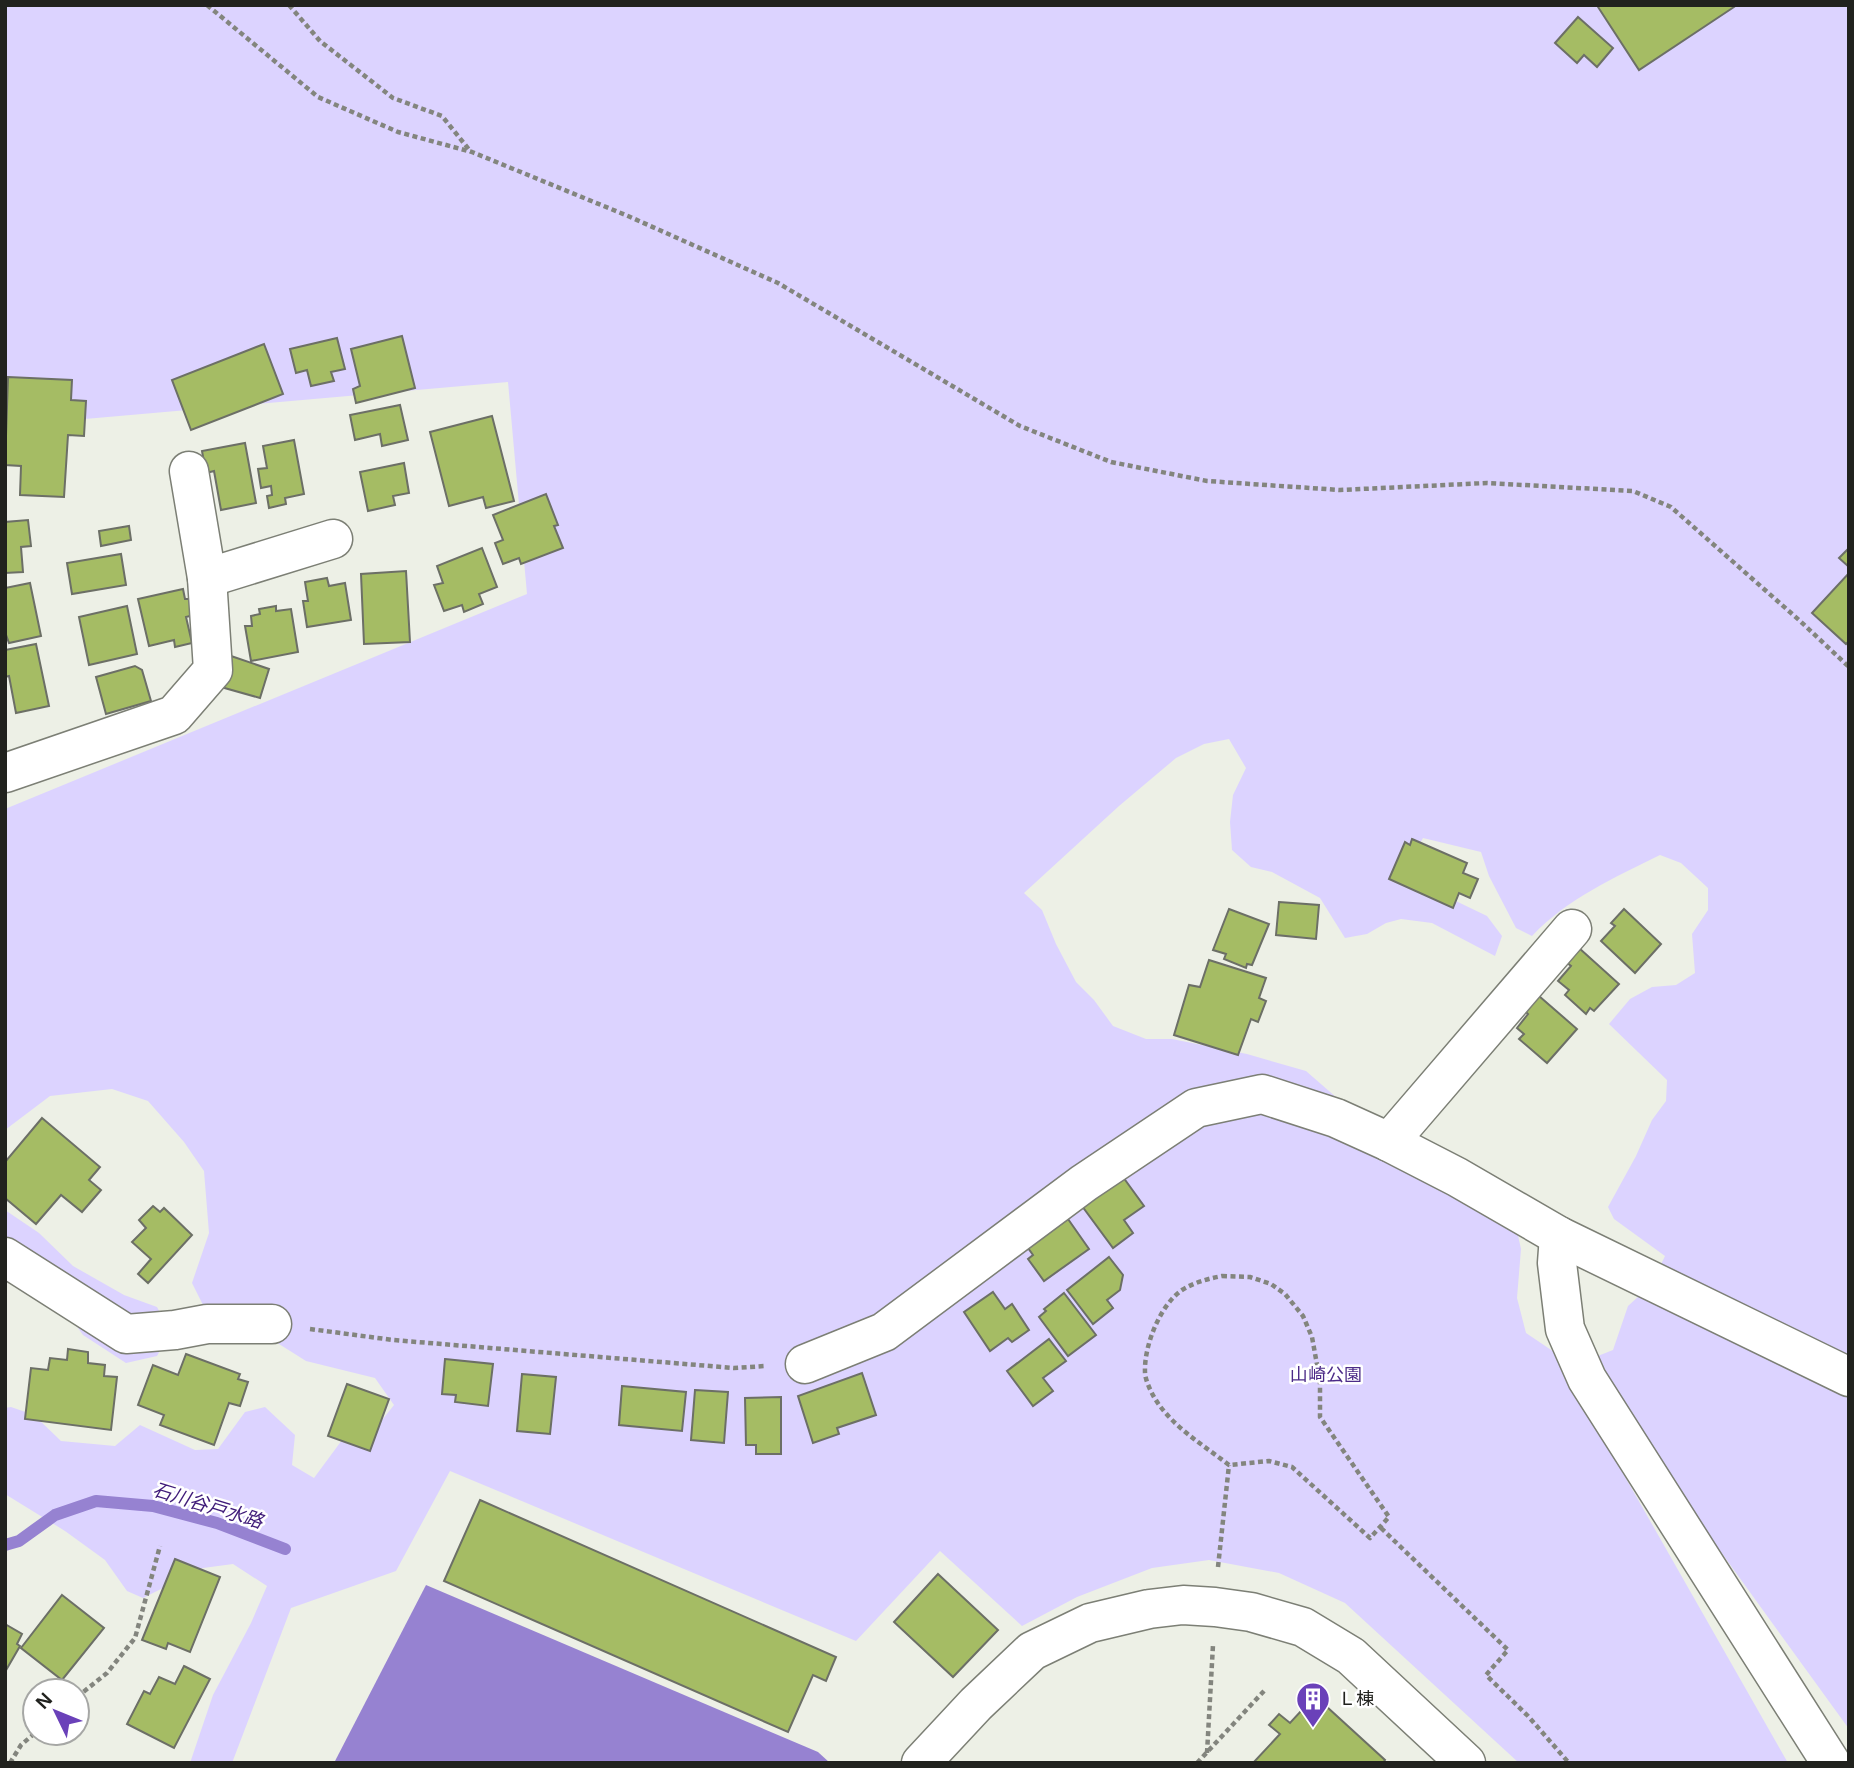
<svg xmlns="http://www.w3.org/2000/svg" width="1854" height="1768" viewBox="0 0 1854 1768" font-family="Arial,'Noto Sans JP',sans-serif">
	<style>
		.green { fill: #dcd3ff; fill-rule: evenodd }
		.water { fill: #9682d1 }
		.lines { fill: none; stroke-linecap: round; stroke-linejoin: round }
		.stream { stroke: #9682d1; stroke-width: 12 }
		.building { fill: #a5bc64; stroke: #6c6f66; stroke-width: 2 }
		.minor-casing { stroke: #7c7f75; stroke-width: 41 }
		.path { stroke: #83857e; stroke-width: 4.5; stroke-dasharray: 5 3.5; stroke-linecap: butt }
		.minor { stroke: #fff; stroke-width: 38 }
		.labels { text-anchor: middle; stroke-width: 5; stroke-linejoin: round; paint-order: stroke }
		.park-label { font-size: 18px; fill: #4c2b88; stroke: #fff }
		.poi-label { font-size: 18px; fill: #21221e; stroke: #fff; text-anchor: start }
		.water-label { font-size: 19px; font-style: italic; fill: #3f1b79; stroke: #fff }
	</style>
	<rect width="100%" height="100%" fill="#edf0e6"/>
	<g class="green">
		<path d="M5,5H1849V1729L1684,1501L1608,1447L1788,1763H1519L1345,1603L1279,1573L1209,1560L1152,1568L1077,1597L1022,1626L940,1551L856,1641L450,1471L396,1571L291,1608L232,1763H190L213,1695L251,1623L267,1586L233,1564L203,1568L143,1598L127,1591L105,1560L65,1531L5,1494V1408L11,1407L34,1415L61,1441L115,1446L140,1425L195,1450L218,1449L245,1412L265,1407L295,1435L292,1465L314,1478L345,1436L375,1429L394,1405L375,1378L306,1361L244,1322L204,1307L192,1283L209,1233L204,1171L184,1142L148,1101L112,1089L50,1096L5,1130V809L527,594L508,382L5,426ZM1229,739L1246,768L1233,795L1230,822L1232,850L1251,867L1272,872L1320,898L1345,938L1367,934L1386,923L1401,919L1432,923L1495,956L1502,936L1487,916L1435,891L1408,865L1423,838L1481,852L1489,876L1516,928L1532,936C1568,898 1614,878 1660,855L1681,863L1708,888V910L1692,934L1695,973L1676,985L1652,987L1630,999L1609,1024L1667,1080L1666,1101L1652,1120L1636,1156L1608,1207L1614,1219L1665,1256L1651,1285L1628,1306L1613,1350L1580,1363L1566,1360L1526,1333L1517,1298L1521,1249L1513,1213L1372,1114L1337,1098L1306,1071L1247,1054L1172,1039H1146L1113,1026L1094,1000L1076,982L1056,944L1042,910L1024,893L1119,806L1176,758L1204,744Z"/>
		<polygon points="5,1210 39,1233 73,1266 124,1295 157,1307 170,1332 157,1356 126,1363 83,1335 55,1296 28,1256 5,1235"/>
	</g>
	<polygon class="water" points="426,1585 818,1752 830,1763 334,1763"/>
	<g class="lines">
		<polyline class="stream" points="5,1545 19,1541 55,1515 96,1501 153,1506 217,1523 285,1549"/>
	</g>
	<g class="building">
		<polygon points="1600,5 1733,5 1734,7 1639,70 1598,7"/>
		<polygon points="1578,17 1613,48 1597,67 1584,55 1577,63 1555,43"/>
		<polygon points="402,336 415,388 356,403 353,389 360,386 351,349"/>
		<polygon points="337,338 345,369 331,372 334,381 311,386 307,370 296,373 290,349"/>
		<polygon points="264,344 283,394 191,430 172,380"/>
		<polygon points="8,377 72,380 71,400 86,401 84,436 68,435 64,497 20,495 21,466 5,465"/>
		<polygon points="400,405 408,440 382,446 380,434 355,440 350,415"/>
		<polygon points="492,416 514,501 486,508 483,497 449,506 430,432"/>
		<polygon points="294,440 304,494 285,498 286,504 269,508 267,496 272,495 271,486 261,488 258,469 267,468 263,446"/>
		<polygon points="245,443 256,503 221,510 214,471 206,473 202,451"/>
		<polygon points="404,463 409,493 393,496 395,505 368,511 360,472"/>
		<polygon points="546,494 558,525 554,526 563,548 521,564 519,558 503,564 495,543 503,540 493,515"/>
		<polygon points="28,520 31,546 21,547 23,572 5,573 5,522"/>
		<polygon points="129,526 131,540 101,546 99,531"/>
		<polygon points="482,548 497,587 479,594 483,604 464,612 462,605 444,611 434,585 443,583 437,566"/>
		<polygon points="1849,548 1849,567 1839,558"/>
		<polygon points="121,554 126,585 72,594 67,563"/>
		<polygon points="406,571 410,642 364,644 361,574"/>
		<polygon points="1849,573 1849,641 1846,644 1812,613"/>
		<polygon points="327,578 329,586 345,583 351,620 307,627 303,601 308,601 305,582"/>
		<polygon points="30,583 41,636 9,643 5,632 5,588"/>
		<polygon points="183,589 185,599 190,599 194,615 186,617 192,643 175,647 174,640 149,646 138,599"/>
		<polygon points="127,606 137,654 89,665 79,617"/>
		<polygon points="276,606 276,611 291,609 298,652 251,661 245,626 252,626 251,616 260,614 259,609"/>
		<polygon points="36,644 49,706 16,713 9,676 5,677 5,650"/>
		<polygon points="231,656 269,669 260,698 221,687"/>
		<polygon points="135,666 142,670 151,701 106,714 96,677"/>
		<polygon points="1412,839 1467,863 1463,873 1478,879 1470,898 1459,893 1453,908 1389,879 1405,842 1410,845"/>
		<polygon points="1279,902 1319,905 1316,939 1276,935"/>
		<polygon points="1229,909 1269,924 1252,965 1247,964 1246,968 1224,959 1226,954 1213,950"/>
		<polygon points="1624,909 1661,944 1635,973 1601,941 1615,926 1611,923"/>
		<polygon points="1579,948 1619,984 1594,1011 1590,1008 1586,1014 1565,995 1569,990 1558,981 1571,966 1566,962"/>
		<polygon points="1209,960 1266,978 1259,998 1266,1001 1258,1022 1251,1019 1238,1055 1174,1035 1189,985 1200,987"/>
		<polygon points="1539,996 1577,1029 1547,1063 1519,1039 1524,1034 1517,1028 1528,1014 1525,1011"/>
		<polygon points="42,1118 100,1167 89,1180 101,1190 82,1212 61,1195 36,1224 5,1198 5,1162"/>
		<polygon points="1123,1177 1144,1206 1124,1220 1133,1233 1113,1248 1082,1206"/>
		<polygon points="153,1206 160,1212 164,1208 192,1235 148,1283 138,1274 151,1259 132,1242 146,1228 139,1220"/>
		<polygon points="1068,1219 1089,1249 1044,1281 1028,1259 1033,1255 1028,1248"/>
		<polygon points="1109,1257 1123,1275 1120,1290 1107,1300 1113,1308 1093,1324 1067,1290"/>
		<polygon points="993,1292 1005,1309 1012,1304 1029,1330 1012,1342 1008,1338 990,1351 964,1312"/>
		<polygon points="1064,1293 1096,1335 1068,1356 1039,1317 1046,1311 1044,1309"/>
		<polygon points="1049,1339 1066,1361 1043,1378 1053,1391 1033,1406 1007,1371"/>
		<polygon points="68,1349 88,1352 88,1363 105,1365 104,1376 117,1377 111,1430 25,1419 31,1368 48,1370 50,1358 67,1360"/>
		<polygon points="186,1354 240,1374 238,1379 248,1382 240,1406 229,1403 214,1445 160,1425 164,1415 138,1405 153,1365 178,1375"/>
		<polygon points="445,1359 493,1364 488,1406 455,1402 456,1395 442,1394"/>
		<polygon points="862,1373 876,1415 837,1428 839,1434 813,1443 798,1396"/>
		<polygon points="522,1374 556,1377 550,1434 517,1431"/>
		<polygon points="347,1384 389,1399 370,1451 328,1436"/>
		<polygon points="622,1386 686,1392 682,1431 619,1425"/>
		<polygon points="695,1390 728,1392 724,1443 691,1440"/>
		<polygon points="781,1397 781,1454 756,1454 756,1445 746,1445 745,1398"/>
		<polygon points="480,1500 836,1657 826,1681 813,1675 788,1732 444,1581"/>
		<polygon points="175,1559 220,1577 190,1652 168,1643 166,1649 142,1640"/>
		<polygon points="938,1574 998,1630 953,1677 894,1622"/>
		<polygon points="62,1595 104,1628 62,1680 21,1648"/>
		<polygon points="5,1624 22,1634 17,1644 20,1646 5,1672"/>
		<polygon points="184,1666 210,1679 174,1748 127,1724 144,1691 150,1694 159,1677 175,1684"/>
		<polygon points="1315,1696 1385,1760 1383,1763 1253,1763 1280,1734 1269,1725 1279,1714 1290,1723"/>
	</g>
	<g class="lines">
		<g class="minor-casing">
			<g id="minor">
				<polyline points="207,578 333,539"/>
				<polyline points="5,773 174,715 213,670 207,578 189,471"/>
				<polyline points="1389,1142 1572,929"/>
				<polyline points="1559,1236 1557,1263 1565,1329 1587,1379 1831,1763"/>
				<polyline points="5,1257 126,1334 175,1330 207,1324 272,1324"/>
				<polyline points="805,1364 884,1332 1084,1183 1196,1108 1262,1094 1336,1118 1389,1142 1457,1177 1559,1236 1849,1377"/>
				<polyline points="921,1763 976,1704 1032,1651 1090,1623 1149,1609 1183,1605 1215,1607 1251,1612 1303,1627 1351,1656 1466,1763"/>
			</g>
		</g>
		<g class="path">
			<polyline points="207,5 318,97 398,132 472,152 628,216 778,283 1020,426 1111,462 1207,481 1340,490 1487,483 1633,491 1671,507 1799,620 1849,667"/>
			<polyline points="289,5 320,41 393,98 442,116 471,152"/>
			<path d="M1222,1276L1250,1277L1271,1284L1285,1294L1303,1316L1312,1337L1320,1381V1417L1389,1517L1370,1538L1292,1467L1269,1461L1229,1465C1202,1444 1171,1426 1154,1397C1150,1390 1145,1379 1145,1372C1144,1346 1160,1305 1182,1290C1195,1282 1207,1279 1222,1276Z"/>
			<polyline points="310,1329 393,1340 734,1368 765,1366"/>
			<polyline points="1381,1528 1508,1650 1486,1675 1528,1716 1569,1763"/>
			<polyline points="1218,1567 1229,1465"/>
			<polyline points="77,1697 107,1673 135,1638 160,1546"/>
			<polyline points="1207,1753 1213,1645"/>
			<polyline points="10,1763 21,1745 35,1733"/>
			<polyline points="1197,1763 1264,1691"/>
		</g>
		<use href="#minor" class="minor"/>
	</g>
	<defs>
		<g id="building-pin" transform="scale(1.75)"><path d="M0 17L-7.5 6A9.5 9.5 0 1 1 7.5 6Z" fill="#6a41b9" stroke="#fff"/><path d="M-4-6H4V6H1V3H-1V6H-4ZM-2.5-4.3h1.7v1.8h-1.7ZM.8-4.3h1.7v1.8H.8ZM-2.5-1h1.7V.8h-1.7ZM.8-1h1.7V.8H.8Z" fill="#fff"/></g>
	</defs>
	<g fill-rule="evenodd">
		<use href="#building-pin" x="1313" y="1699"/>
	</g>
	<g class="labels">
		<g class="park-label">
			<text x="1326" y="1381">山崎公園</text>
		</g>
		<g class="poi-label">
			<text x="1338" y="1705">Ｌ棟</text>
		</g>
		<g class="water-label">
			<text transform="translate(208 1505) rotate(17)" y="7">石川谷戸水路</text>
		</g>
	</g>
	<rect width="1854" height="1768" fill="none" stroke="#21221e" stroke-width="14"/>
	<g transform="translate(56 1712) rotate(313)"><circle r="33" fill="#ffffff" stroke="#a6a7a5" stroke-width="2"/>
	<path d="M0-5L12 26L0 18L-12 26Z" fill="#6a41b9"/>
	<text y="-10" font-size="19" font-weight="bold" text-anchor="middle" fill="#21221e">N</text>
	</g>
</svg>
